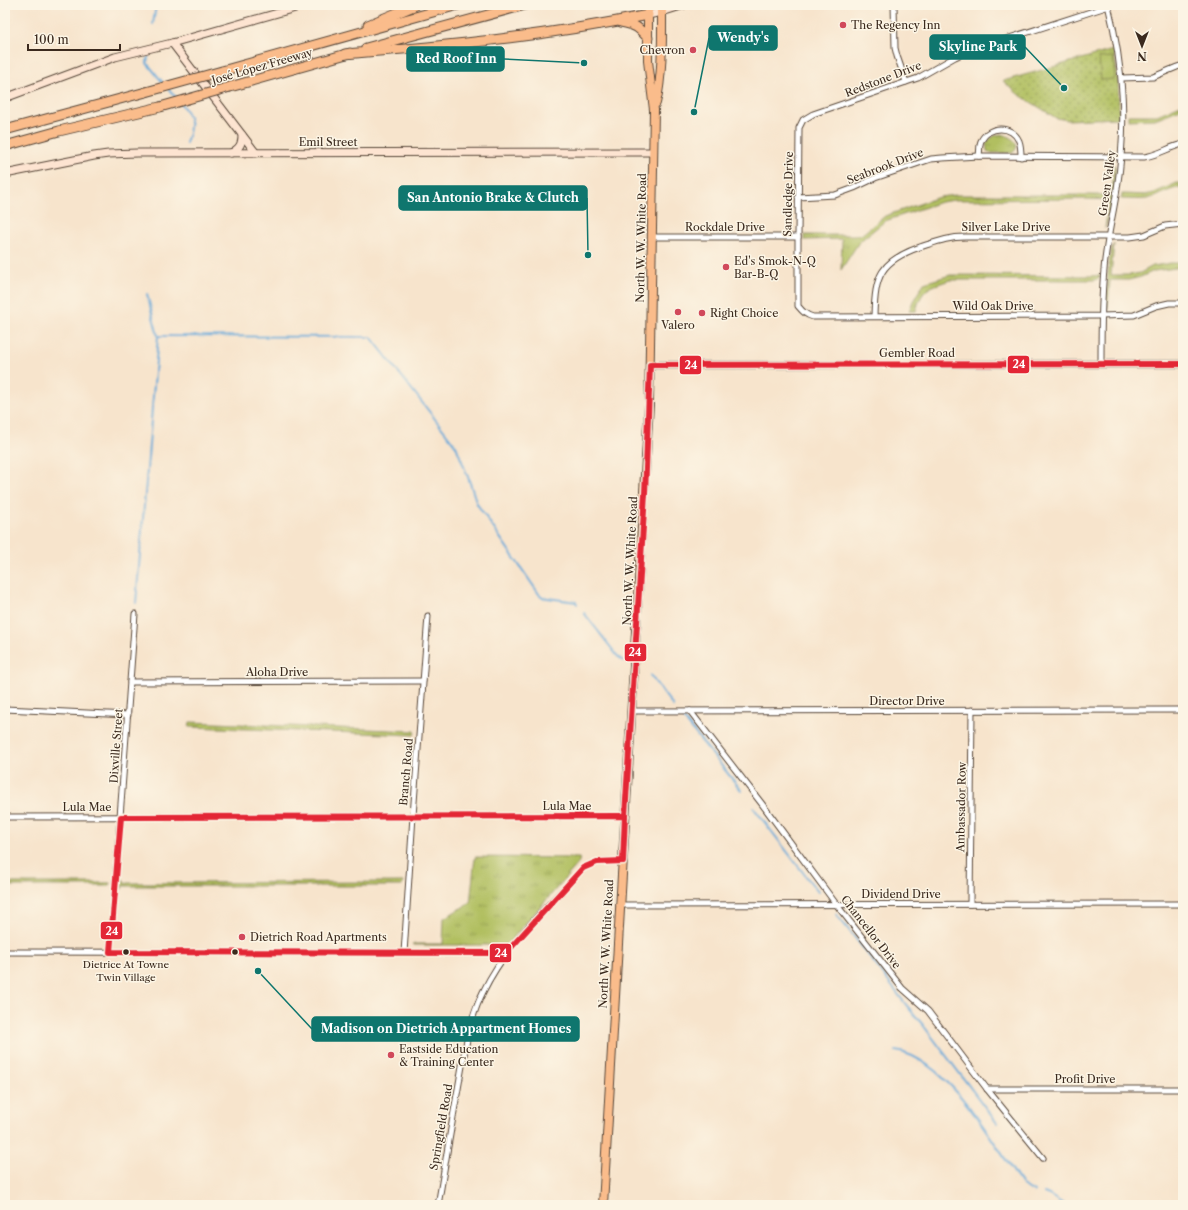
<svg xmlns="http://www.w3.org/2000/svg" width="1188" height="1210" viewBox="0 0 1188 1210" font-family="'Libre Caslon Text',serif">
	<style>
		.grass { fill: url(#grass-tufts); stroke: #767440 }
		.park { fill: url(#park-dots); stroke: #767440 }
		.pitch { fill: #b1bf61; stroke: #767440 }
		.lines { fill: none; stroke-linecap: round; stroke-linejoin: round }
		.stream { stroke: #64a8d9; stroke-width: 2 }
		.street-casing { stroke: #574638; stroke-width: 7 }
		.secondary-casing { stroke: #574638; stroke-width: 9 }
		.primary-casing { stroke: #574638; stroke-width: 10 }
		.highway-casing { stroke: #574638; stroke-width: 11 }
		.street { stroke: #fff; stroke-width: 5 }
		.secondary { stroke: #fde4d1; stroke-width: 7 }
		.primary { stroke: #fabc8b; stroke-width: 8 }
		.highway { stroke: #fabc8b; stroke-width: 9 }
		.highway-bridge-casing { stroke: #574638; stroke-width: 11; stroke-linecap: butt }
		.highway-bridge { stroke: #fabc8b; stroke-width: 9 }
		.bus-1-casing { stroke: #fcf5e5; stroke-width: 9 }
		.bus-1 { stroke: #e32636; stroke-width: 6 }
		.poi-dot { fill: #d1495b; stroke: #fcf5e5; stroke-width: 1.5 }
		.bus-dot { fill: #3b2a1e; stroke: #fcf5e5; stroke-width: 1.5 }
		.labels { text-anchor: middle; stroke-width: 3; stroke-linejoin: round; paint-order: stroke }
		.bus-label { font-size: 10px; fill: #3b2a1e; stroke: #fcf5e5 }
		.poi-label { font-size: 11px; fill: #3b2a1e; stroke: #fcf5e5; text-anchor: start }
		.street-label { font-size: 11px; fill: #3b2a1e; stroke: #fcf5e5 }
		.leader { fill: none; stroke: #0f766e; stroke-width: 1.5 }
		.callout-dot { fill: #0f766e; stroke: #fcf5e5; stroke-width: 1.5 }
		.callout { fill: #0f766e; stroke: #0f766e; stroke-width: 1.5 }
		.callout-label { font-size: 12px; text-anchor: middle; font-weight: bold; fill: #fff }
		.line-badge { stroke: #fcf5e5; stroke-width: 1.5 }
		.badge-label { font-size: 11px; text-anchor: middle; font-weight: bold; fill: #fff }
	</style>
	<defs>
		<pattern id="grass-tufts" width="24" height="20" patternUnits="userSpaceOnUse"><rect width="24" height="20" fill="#b1bf61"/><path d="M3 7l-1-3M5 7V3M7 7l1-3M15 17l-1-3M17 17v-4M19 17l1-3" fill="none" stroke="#919b4f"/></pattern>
		<pattern id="park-dots" width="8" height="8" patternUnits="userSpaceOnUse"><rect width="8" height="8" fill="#b1bf61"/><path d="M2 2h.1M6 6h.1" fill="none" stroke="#919b4f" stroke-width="1.8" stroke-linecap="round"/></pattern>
	</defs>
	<rect width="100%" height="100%" fill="#fcf5e5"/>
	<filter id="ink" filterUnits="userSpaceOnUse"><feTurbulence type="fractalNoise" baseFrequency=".025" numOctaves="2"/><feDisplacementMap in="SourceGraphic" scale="8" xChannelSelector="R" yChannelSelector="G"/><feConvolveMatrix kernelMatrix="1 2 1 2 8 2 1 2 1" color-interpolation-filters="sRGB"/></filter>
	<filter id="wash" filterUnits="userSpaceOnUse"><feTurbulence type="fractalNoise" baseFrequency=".012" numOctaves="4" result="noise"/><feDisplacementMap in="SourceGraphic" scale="16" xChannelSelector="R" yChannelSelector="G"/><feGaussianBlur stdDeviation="0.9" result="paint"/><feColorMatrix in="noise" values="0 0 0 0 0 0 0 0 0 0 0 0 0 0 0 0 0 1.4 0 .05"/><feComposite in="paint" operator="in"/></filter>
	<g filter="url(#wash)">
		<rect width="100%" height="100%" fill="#f7e4cc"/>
		<g class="grass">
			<polygon points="1183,104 1183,108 1155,119 1128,120 1128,115 1157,115"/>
			<path d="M1001,134C1010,135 1024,145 1012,153H991L987,151L986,144C990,138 994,135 1001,134Z"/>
			<path d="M1110,164L1115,166C1117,176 1110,218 1105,228L1109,200L1089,199L955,200L941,202L885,221L859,242L841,270L842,239L804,240V235H861L885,216L939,197L956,195H1110L1114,167Z"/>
			<path d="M1177,183H1183V187C1170,188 1160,196 1147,199C1139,200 1130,199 1121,199L1122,194C1132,194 1144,196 1154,193C1162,190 1169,186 1177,183Z"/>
			<path d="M1114,244L1111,275H1130L1140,273L1153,266L1171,263H1183V267L1154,271L1141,277L1129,280H1110L1108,310L1106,304C1107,293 1108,250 1114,244Z"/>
			<path d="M950,275L1092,276L1100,275L1099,279L1094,280H950C929,287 922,288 916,311H909L913,301L924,283Z"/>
			<polygon points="190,722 415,731 414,735 189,727"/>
			<polygon points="475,857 580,858 578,864 511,940 505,945 413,945 412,944 443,944 444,918 470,903"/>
			<polygon points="123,879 126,883 403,882 402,886 124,886 122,889"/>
			<polygon points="5,883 110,883 109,886 5,886"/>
		</g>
		<path class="park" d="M1113,50C1119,72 1119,96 1119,118L1068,120L1056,118L1018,94L1003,81Z"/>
		<polygon class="pitch" points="1113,57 1115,79 1101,80 1099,58"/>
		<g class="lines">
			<g class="stream">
				<polyline points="153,24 156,5"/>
				<polyline points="148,57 147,63 164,84"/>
				<polyline points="168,88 177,99"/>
				<path d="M181,104C193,119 192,125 186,143"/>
				<polyline points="158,336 371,337 456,446 468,477 477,504 541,597 576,602 577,604"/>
				<polyline points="136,603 158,336 147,294"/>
				<polyline points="584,613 619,658 623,661"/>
				<polyline points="650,675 673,706"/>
				<polyline points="683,718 742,791"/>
				<polyline points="753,807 818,892"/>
				<polyline points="836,914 859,943 907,1006 923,1025 997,1123"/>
				<path d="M896,1051C947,1059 995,1144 1022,1185L1034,1192"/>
				<polyline points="1044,1193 1049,1195 1065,1205"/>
			</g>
		</g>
	</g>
	<g filter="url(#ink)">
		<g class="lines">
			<g class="street-casing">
				<g id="street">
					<polyline points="894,5 895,48 897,56 906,82"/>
					<path d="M1109,6L966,52L955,57L918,78L813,114L803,120L799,128L798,237V306C803,312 806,315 813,317L1101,316L1134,315L1156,306L1169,303H1183"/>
					<polyline points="1122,78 1153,77 1177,67 1183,65"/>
					<path d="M979,156C980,151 979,145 981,141C989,125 1012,125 1019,141C1021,146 1021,152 1021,157"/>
					<path d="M798,197L835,195L854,188L875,178L931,159L942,158L979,156L1144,157C1159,155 1169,147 1183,144"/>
					<polyline points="652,237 798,237"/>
					<path d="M874,316C875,276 880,261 920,247C936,242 949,237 965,237H1130L1144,235L1165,226L1183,224"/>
					<path d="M1101,364C1101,332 1101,301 1104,270C1106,242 1113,216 1117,189C1127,125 1124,68 1108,5"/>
					<polyline points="130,682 423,681"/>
					<polyline points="5,709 128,715"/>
					<polyline points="631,711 1183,710"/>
					<polyline points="690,711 762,804 836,904 902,988 928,1011 987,1089 1043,1158"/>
					<polyline points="5,817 626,816"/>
					<polyline points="970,904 972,710"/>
					<polyline points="619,905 1183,904"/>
					<polyline points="5,952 506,953"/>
					<polyline points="110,952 135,614"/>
					<polyline points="404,953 413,816 428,616"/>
					<polyline points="987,1089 1183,1089"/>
					<path d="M438,1205C445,1166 451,1127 458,1089C464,1056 468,1022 483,992C506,944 547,907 583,868C595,860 609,861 623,861"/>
				</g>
			</g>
			<g class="secondary-casing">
				<g id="secondary">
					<polyline points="648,15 662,12 684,5"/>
					<polyline points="172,43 256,153"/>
					<polyline points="5,98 115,57 172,43 306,5"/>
					<path d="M231,153C240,148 242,144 242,135"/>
					<polyline points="5,174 94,156 108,154 137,153 653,152"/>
					<polyline points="650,365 1183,364"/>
				</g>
			</g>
			<g class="primary-casing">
				<g id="primary">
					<path d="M656,103C663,75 662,34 662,5"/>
					<polyline points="603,1205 649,405 654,110 648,61 648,5"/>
				</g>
			</g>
			<g class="highway-casing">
				<g id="highway">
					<path d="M621,22C636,25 638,27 648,38"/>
					<polyline points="368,25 416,5"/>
					<polyline points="366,48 525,5"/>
					<path d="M345,54C446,46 548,36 648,15"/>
					<polyline points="222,71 458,5"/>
					<polyline points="230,87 350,53"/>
					<polyline points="5,130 146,92"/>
					<polyline points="5,146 59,131 160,107"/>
				</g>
			</g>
			<use href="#street" class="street"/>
			<use href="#secondary" class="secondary"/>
			<use href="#primary" class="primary"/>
			<use href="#highway" class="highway"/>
			<g class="highway-bridge-casing">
				<g id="highway-bridge">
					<polyline points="146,92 222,71"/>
					<polyline points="160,107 230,87"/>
				</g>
			</g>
			<use href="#highway-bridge" class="highway-bridge"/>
			<g class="bus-1-casing">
				<g id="bus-1">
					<polygon points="625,816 623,861 597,862 583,868 506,953 110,952 121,817"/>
					<polyline points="625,816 645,494 650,365 1183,364"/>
				</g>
			</g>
			<use href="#bus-1" class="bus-1"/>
		</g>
	</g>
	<g class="poi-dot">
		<circle cx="843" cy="25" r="4"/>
		<circle cx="693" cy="50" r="4"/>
		<circle cx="726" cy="267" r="4"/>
		<circle cx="678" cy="312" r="4"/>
		<circle cx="702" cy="313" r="4"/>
		<circle cx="242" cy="937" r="4"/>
		<circle cx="391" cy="1055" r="4"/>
	</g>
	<g class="bus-dot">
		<circle cx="126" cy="952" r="3.5"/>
		<circle cx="235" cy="952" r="3.5"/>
	</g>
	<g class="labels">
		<g class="bus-label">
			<text x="126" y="968">Dietrice At Towne<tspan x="126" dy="13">Twin Village</tspan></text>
		</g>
		<g class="poi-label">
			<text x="851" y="29">The Regency Inn</text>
			<text x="685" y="54" text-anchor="end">Chevron</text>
			<text x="734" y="265">Ed's Smok-N-Q<tspan x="734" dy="13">Bar-B-Q</tspan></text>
			<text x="710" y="317">Right Choice</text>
			<text x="678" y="329" text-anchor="middle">Valero</text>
			<text x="250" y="941">Dietrich Road Apartments</text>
			<text x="399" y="1053">Eastside Education<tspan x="399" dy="13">&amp; Training Center</tspan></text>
		</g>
		<g class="street-label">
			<text transform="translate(262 66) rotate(-16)" y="4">José López Freeway</text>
			<text transform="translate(883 79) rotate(-21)" y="4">Redstone Drive</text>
			<text x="328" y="146">Emil Street</text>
			<text transform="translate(885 166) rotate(-21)" y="4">Seabrook Drive</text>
			<text transform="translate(1107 183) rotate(-82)" y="4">Green Valley</text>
			<text transform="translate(788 194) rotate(-89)" y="4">Sandledge Drive</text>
			<text x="725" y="231">Rockdale Drive</text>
			<text x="1006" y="231">Silver Lake Drive</text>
			<text transform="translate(641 238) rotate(-89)" y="4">North W. W. White Road</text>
			<text x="993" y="310">Wild Oak Drive</text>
			<text x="917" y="357">Gembler Road</text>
			<text transform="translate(630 561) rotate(-87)" y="4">North W. W. White Road</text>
			<text x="277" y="676">Aloha Drive</text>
			<text x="907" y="705">Director Drive</text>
			<text transform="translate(116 746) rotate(-86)" y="4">Dixville Street</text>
			<text transform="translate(406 772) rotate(-85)" y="4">Branch Road</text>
			<text x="567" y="810">Lula Mae</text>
			<text x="87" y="811">Lula Mae</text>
			<text transform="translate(961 807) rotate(-89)" y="4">Ambassador Row</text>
			<text x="901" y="898">Dividend Drive</text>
			<text transform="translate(871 932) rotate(52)" y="4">Chancellor Drive</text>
			<text transform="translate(606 944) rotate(-87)" y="4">North W. W. White Road</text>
			<text x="1085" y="1083">Profit Drive</text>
			<text transform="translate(441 1127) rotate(-80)" y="4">Springfield Road</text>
		</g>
	</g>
	<path class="leader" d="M694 112L709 38M1064 88L1025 47M584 63L504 59M588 255L587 198M258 971L312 1029"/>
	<g class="callout-dot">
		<circle cx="694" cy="112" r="4"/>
		<circle cx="1064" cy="88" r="4"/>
		<circle cx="584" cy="63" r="4"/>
		<circle cx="588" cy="255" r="4"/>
		<circle cx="258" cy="971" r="4"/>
	</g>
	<g class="callout">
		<rect x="709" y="26" width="68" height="24" rx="4"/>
		<rect x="930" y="35" width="95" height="24" rx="4"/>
		<rect x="407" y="47" width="97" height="24" rx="4"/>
		<rect x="399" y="186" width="188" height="24" rx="4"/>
		<rect x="312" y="1017" width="267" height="24" rx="4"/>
	</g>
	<g class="callout-label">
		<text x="743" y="42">Wendy's</text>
		<text x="978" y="51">Skyline Park</text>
		<text x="456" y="63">Red Roof Inn</text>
		<text x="493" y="202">San Antonio Brake &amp; Clutch</text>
		<text x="446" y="1033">Madison on Dietrich Appartment Homes</text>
	</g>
	<g class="line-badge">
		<rect x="1007" y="355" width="23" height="19" rx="4" fill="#e32636"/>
		<rect x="679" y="355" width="23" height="20" rx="4" fill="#e32636"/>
		<rect x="624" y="643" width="23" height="19" rx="4" fill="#e32636"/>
		<rect x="100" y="921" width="23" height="19" rx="4" fill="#e32636"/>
		<rect x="489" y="943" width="23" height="20" rx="4" fill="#e32636"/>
	</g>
	<g class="badge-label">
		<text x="1019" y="368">24</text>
		<text x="691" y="369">24</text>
		<text x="635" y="656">24</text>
		<text x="112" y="935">24</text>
		<text x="501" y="957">24</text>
	</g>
	<rect width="1188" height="1210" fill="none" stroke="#fcf5e5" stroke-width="20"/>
	<g transform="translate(1142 46) rotate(180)" stroke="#fcf5e5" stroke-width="3" paint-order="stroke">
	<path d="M0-3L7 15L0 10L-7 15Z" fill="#3b2a1e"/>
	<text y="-6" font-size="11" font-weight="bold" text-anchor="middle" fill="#3b2a1e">N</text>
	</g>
	<path d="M28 44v6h92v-6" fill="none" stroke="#3b2a1e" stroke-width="2"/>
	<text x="34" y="44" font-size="12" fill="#3b2a1e" stroke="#fcf5e5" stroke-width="3" paint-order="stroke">100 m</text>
</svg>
